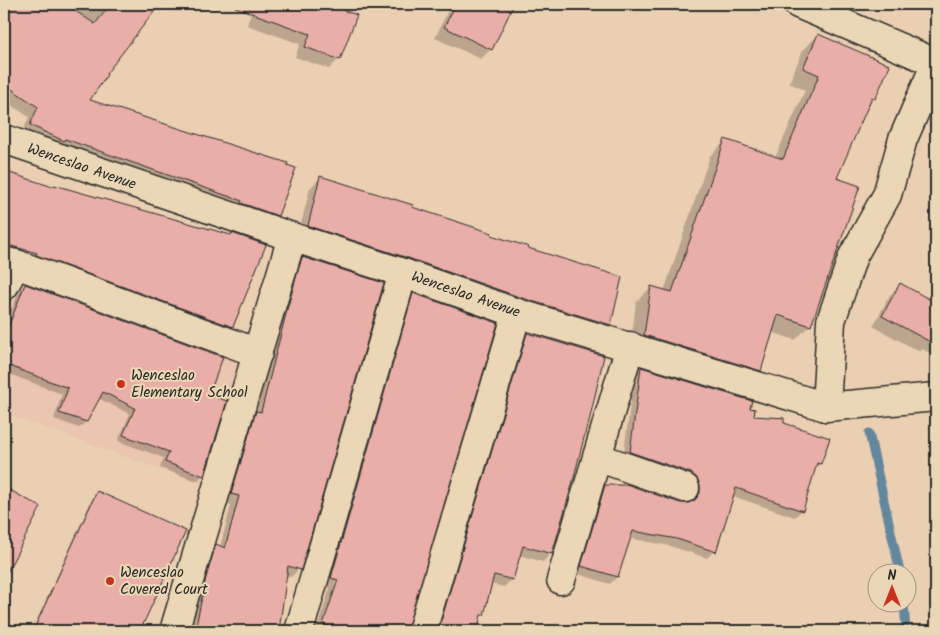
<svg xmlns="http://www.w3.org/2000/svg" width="940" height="635" viewBox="0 0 940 635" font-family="Kalam,sans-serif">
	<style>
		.built { fill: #eac5af }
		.shadow { fill: #0003 }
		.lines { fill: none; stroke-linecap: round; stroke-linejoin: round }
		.stream { stroke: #63879d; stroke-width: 9 }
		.building { fill: #e9aea7; stroke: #2b2b2b }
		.street-casing { stroke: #2b2b2b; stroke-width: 31 }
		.street { stroke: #ebd7b5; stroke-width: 28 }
		.poi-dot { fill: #c8321e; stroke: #ebd7b5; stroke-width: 2 }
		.labels { text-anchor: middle; stroke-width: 4; stroke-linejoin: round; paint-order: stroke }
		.street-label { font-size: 15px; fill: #2b2b2b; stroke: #ebd7b5 }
		.poi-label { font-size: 15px; fill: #2b2b2b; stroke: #ebd7b5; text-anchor: start }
	</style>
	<rect width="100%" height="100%" fill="#ebcfb2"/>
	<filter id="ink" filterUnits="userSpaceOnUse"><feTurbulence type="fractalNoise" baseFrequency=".02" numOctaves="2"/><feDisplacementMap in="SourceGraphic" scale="10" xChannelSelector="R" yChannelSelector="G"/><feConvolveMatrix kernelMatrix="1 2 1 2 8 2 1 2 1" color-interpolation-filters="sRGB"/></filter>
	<g filter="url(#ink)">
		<polygon class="built" points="20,273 248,356 201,484 4,413 4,315"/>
		<g class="shadow">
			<polygon points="4,4 160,4 104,74 88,101 277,215 267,225 21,135 29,117 4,100"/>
			<polygon points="254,4 322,4 355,16 339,59 329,69 295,57 300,44 247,25"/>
			<polygon points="451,4 512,4 491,49 481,59 435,38"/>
			<polygon points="897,4 907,4 904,7"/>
			<polygon points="818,35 874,98 867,105 835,179 810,325 795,340 771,332 760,370 745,385 630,350 636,302 651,287 664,291 710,156 725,141 775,158 805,90 789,83 803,50"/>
			<polygon points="4,172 53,188 232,327 226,333 4,252"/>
			<polygon points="320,178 489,236 610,325 600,335 298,236 310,188"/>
			<polygon points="303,258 299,569 291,577 286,576 278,631 188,631 208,554 217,546 220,547 231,505 224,502 248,420 256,413 280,316 294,266"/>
			<polygon points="25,285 208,396 203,475 197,481 160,468 164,458 118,441 130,414 98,398 86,422 79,428 54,419 62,394 4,372 4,303 12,309 19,291"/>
			<polygon points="900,285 936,304 936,356 922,349 920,352 873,326 890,295"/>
			<polygon points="414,295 406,631 316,631 330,588 323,586 406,303"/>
			<polygon points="528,334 551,553 543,562 519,555 512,579 504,587 490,584 482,615 479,618 475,631 433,631 520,342"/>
			<polygon points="641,368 749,409 752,417 783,424 820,464 814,469 802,510 795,517 732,496 714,551 707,558 670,546 629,538 617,577 610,584 575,573 598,494 606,486 680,504 692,503 693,501 694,492 623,459 634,375"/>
			<polygon points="4,489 40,508 10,560 4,556"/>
			<polygon points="98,492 185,531 139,631 32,631 93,497"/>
		</g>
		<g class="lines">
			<g class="stream">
				<polyline points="869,433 900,572"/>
				<polyline points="904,602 906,631"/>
			</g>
		</g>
		<g class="building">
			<polygon points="4,4 65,4 95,24 111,4 160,4 106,74 107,75 90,100 250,151 288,163 287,165 296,168 278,216 241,203 242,201 65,139 64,141 30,125 38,107 4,84"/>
			<polygon points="235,4 325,4 357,15 340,60 305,47 310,34 235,7"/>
			<polygon points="456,4 514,4 492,50 444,27"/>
			<polygon points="818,34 890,65 875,99 872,97 837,178 860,186 811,326 778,315 761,371 644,335 651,286 672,292 725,139 783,159 819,75 803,68"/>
			<polygon points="4,171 53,187 54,185 231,235 232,233 266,245 233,327 36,255 37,253 4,244"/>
			<polygon points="320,176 413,205 412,207 492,233 491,235 529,247 528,248 622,277 611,325 522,298 408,258 308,226"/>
			<polygon points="302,257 384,283 301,570 288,566 279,631 195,631 206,577 216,544 225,548 239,496 231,494 256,411 261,412 288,306"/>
			<polygon points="900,283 936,303 936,345 882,316"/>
			<polygon points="25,284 223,357 209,395 227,401 204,476 165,462 169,452 123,435 135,408 103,392 87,422 59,413 68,388 4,364 4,338"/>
			<polygon points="413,293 498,323 407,631 346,631 323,624 338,580 331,578"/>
			<polygon points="527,333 604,356 588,426 587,426 572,485 552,554 523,546 513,580 494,575 484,615 481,615 477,631 438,631"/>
			<polygon points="641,367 752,401 750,408 755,409 754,416 784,418 784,423 830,438 821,464 817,463 803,511 736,488 716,552 677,539 633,531 618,577 581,566 605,485 626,485 626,484 680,503 688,503 695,500 700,493 700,485 697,478 691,473 630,452"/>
			<polygon points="4,487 41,507 4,578"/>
			<polygon points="97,491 186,531 140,631 33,631"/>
		</g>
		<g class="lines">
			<g class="street-casing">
				<g id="street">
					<polyline points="798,4 936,63 903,139 887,195 853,256 831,321 826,407"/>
					<polyline points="4,139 292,237 403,273 517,313 826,407 936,397"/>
					<polyline points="4,261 16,264 258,353"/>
					<polyline points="4,286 16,264"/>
					<polyline points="630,346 597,457 685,488"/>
					<polyline points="561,580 597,457"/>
					<polyline points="174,631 292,237"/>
					<polyline points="299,631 403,273"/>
					<polyline points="422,631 517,313"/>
				</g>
			</g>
			<use href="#street" class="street"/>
		</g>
	</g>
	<g class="poi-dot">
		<circle cx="121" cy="384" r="5"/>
		<circle cx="110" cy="581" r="5"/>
	</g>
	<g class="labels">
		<g class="street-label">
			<text transform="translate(82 166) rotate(19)" y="5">Wenceslao Avenue</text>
			<text transform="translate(466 294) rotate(19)" y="5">Wenceslao Avenue</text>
		</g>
		<g class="poi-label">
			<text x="131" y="380">Wenceslao<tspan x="131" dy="17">Elementary School</tspan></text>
			<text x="120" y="577">Wenceslao<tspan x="120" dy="17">Covered Court</tspan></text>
		</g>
	</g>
	<rect width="940" height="635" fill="none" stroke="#ebd7b5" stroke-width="20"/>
	<rect x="10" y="10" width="920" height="615" fill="none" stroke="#2b2b2b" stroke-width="2" filter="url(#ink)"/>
	<g transform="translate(892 588)"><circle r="24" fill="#ebd7b5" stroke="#9e927e"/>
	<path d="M0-4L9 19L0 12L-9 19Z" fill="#c8321e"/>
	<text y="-8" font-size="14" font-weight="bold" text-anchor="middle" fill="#2b2b2b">N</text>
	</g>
</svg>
